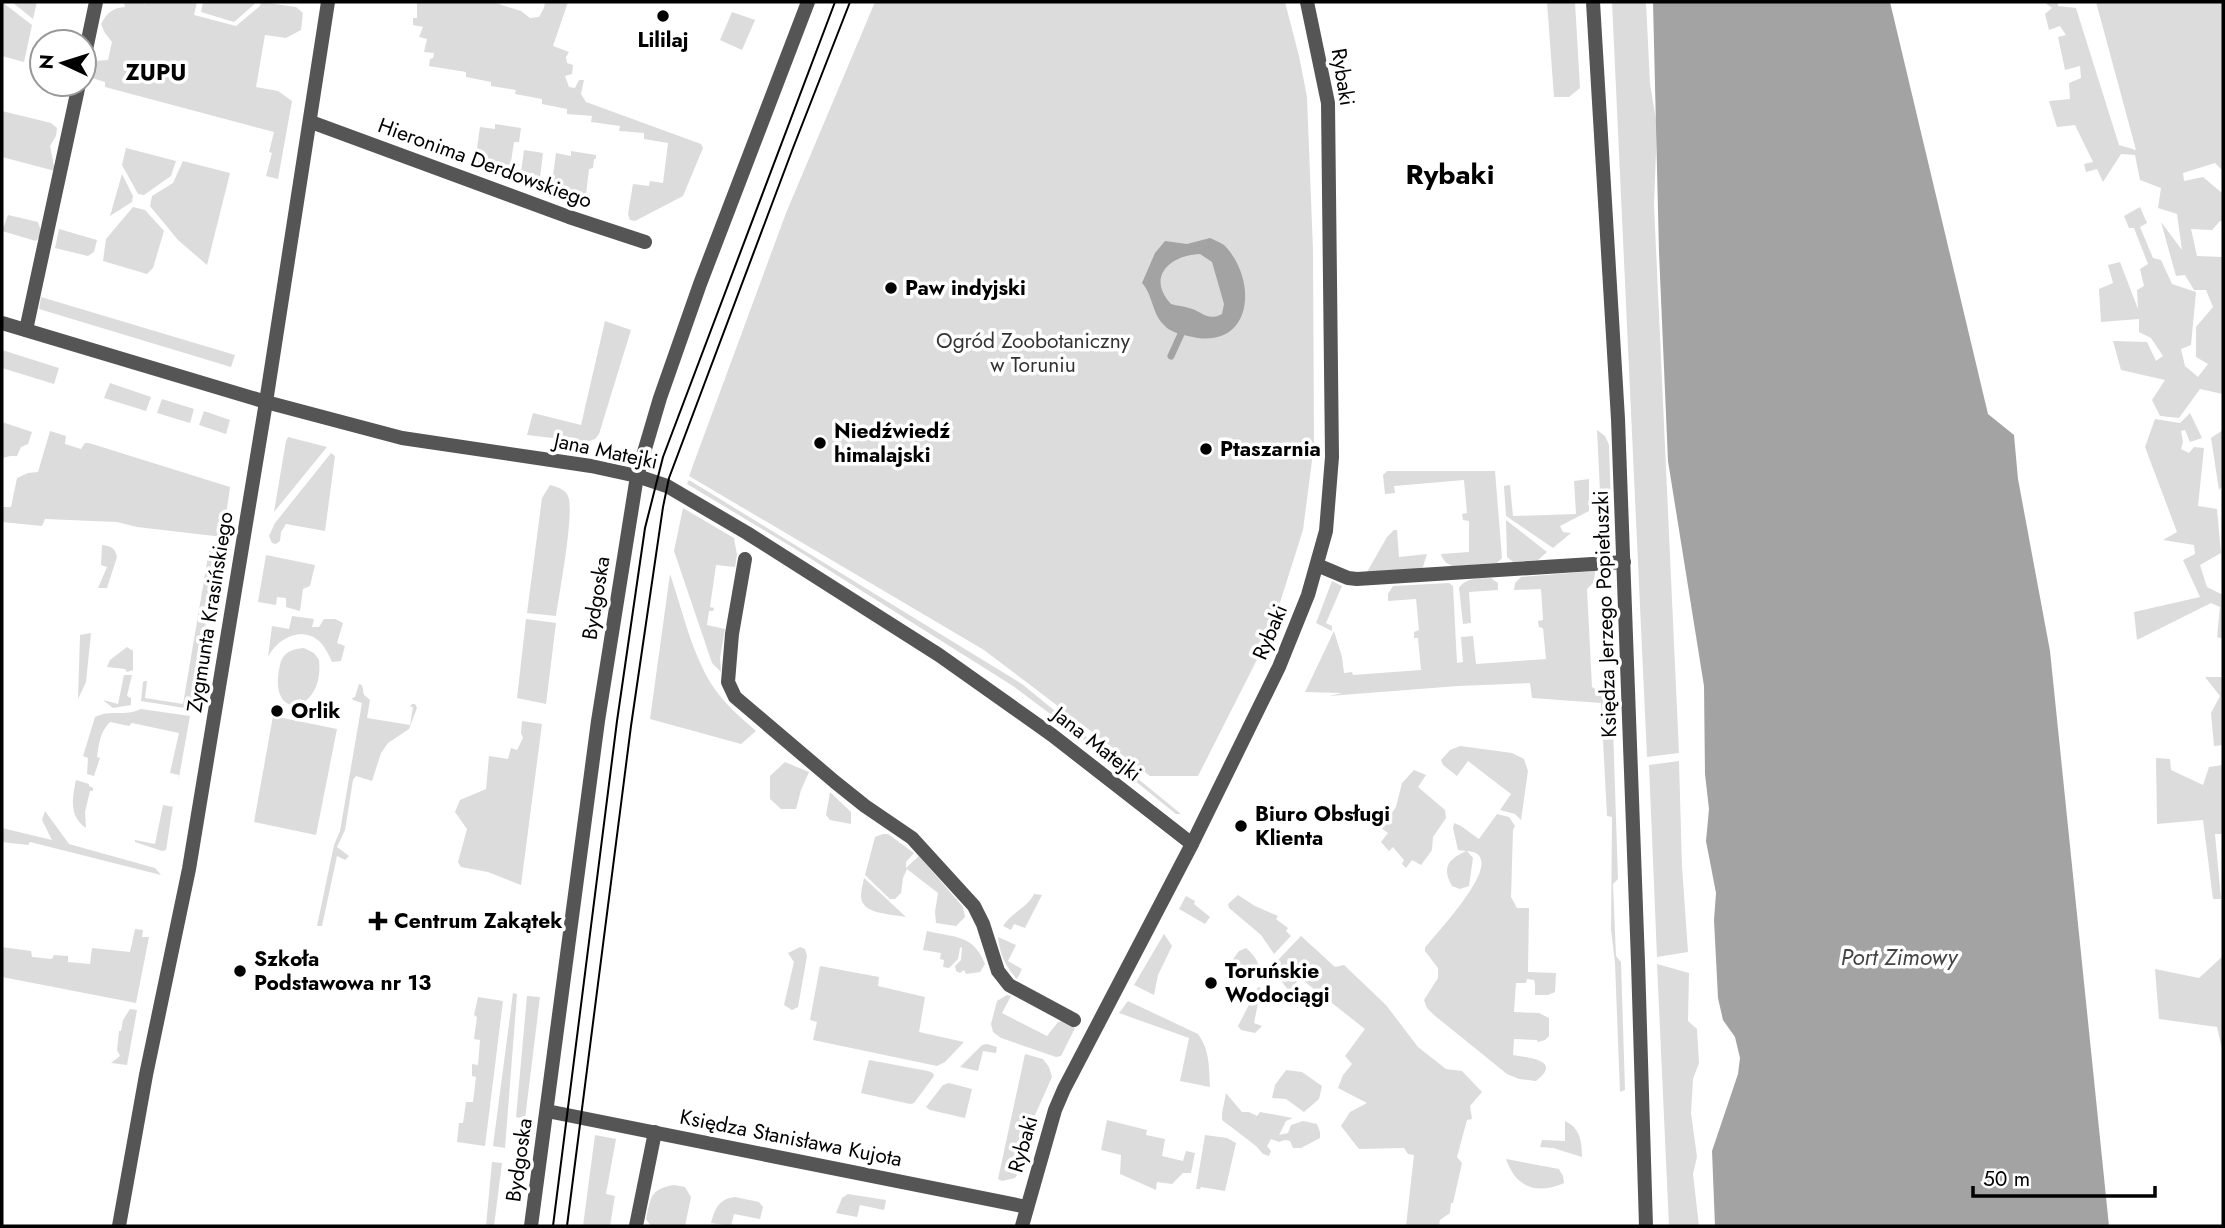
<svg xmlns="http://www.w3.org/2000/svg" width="2225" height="1228" viewBox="0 0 2225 1228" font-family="Jost,sans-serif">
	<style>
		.green { fill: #dcdcdc }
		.water { fill: #a3a3a3; fill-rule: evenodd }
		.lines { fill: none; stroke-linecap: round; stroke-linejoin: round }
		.stream { stroke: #a3a3a3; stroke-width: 7 }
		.minor { stroke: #555; stroke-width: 14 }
		.tertiary { stroke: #555; stroke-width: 14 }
		.tram { stroke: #000; stroke-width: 2 }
		.poi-dot { fill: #000; stroke: #fff; stroke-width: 2.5 }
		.labels { text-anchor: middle; stroke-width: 7; stroke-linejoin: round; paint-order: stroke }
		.poi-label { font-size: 21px; font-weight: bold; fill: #000; stroke: #fff; text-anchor: start }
		.street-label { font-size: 21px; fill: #000; stroke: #fff }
		.park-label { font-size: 21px; fill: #333; stroke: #fff }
		.neighbourhood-label { font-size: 23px; font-weight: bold; fill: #000; stroke: #fff }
		.water-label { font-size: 23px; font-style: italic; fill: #444; stroke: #fff }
		.district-label { font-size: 28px; font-weight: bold; fill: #000; stroke: #fff }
	</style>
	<rect width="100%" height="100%" fill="#fff"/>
	<g class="green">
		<polygon points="2,2 32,25 24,62 2,56"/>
		<polygon points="12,2 37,2 33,19"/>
		<path d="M124,2H140L145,4L146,2H197L194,15L236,26L260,6L261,2L296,7L303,13L301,30L286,38L265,35L256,87L278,91L292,101L278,179L266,176L272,153L269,152L274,132L105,87V82L89,77L90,64L93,61L108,60L112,42L105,33L101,24C107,13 112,8 125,7Z"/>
		<polygon points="203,2 257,2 234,22 201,12"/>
		<polygon points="417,2 492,2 521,11 530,18 539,17 544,8 545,2 568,2 553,46 569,52 566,57 567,63 573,65 572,74 565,76 569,87 575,88 579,80 584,80 581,94 586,102 701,144 703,148 683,196 635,221 630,220 628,214 633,184 649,186 650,181 663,183 668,143 644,139 644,133 619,131 620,126 591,122 592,116 567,114 567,109 542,104 542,99 515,94 516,90 491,86 491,82 466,77 466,72 429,66 430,59 433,58 434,53 424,52 427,39 419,37 423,27 413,25 413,18 417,18"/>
		<polygon points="875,2 1285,2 1299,56 1307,97 1313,250 1314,445 1303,530 1270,634 1198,776 1150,776 984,650 689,476 786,213"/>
		<polygon points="1547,2 1575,2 1580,88 1569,97 1554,97"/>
		<polygon points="1612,2 1646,2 1650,84 1657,126 1654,205 1679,753 1647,757"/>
		<polygon points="2044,2 2058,2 2058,6 2076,8 2119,145 2136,150 2096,2 2223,2 2223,171 2215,163 2183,173 2184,181 2203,177 2222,193 2223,221 2220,221 2212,230 2191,229 2197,256 2223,257 2223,394 2200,389 2179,418 2160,416 2152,400 2165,380 2121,370 2113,341 2147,342 2156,361 2163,356 2151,338 2139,332 2139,319 2101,322 2099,289 2113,283 2108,265 2120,262 2138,309 2137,290 2144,286 2140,269 2148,264 2134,228 2129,228 2124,216 2140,207 2147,223 2140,227 2153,258 2161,260 2172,284 2196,292 2191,345 2181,349 2185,366 2198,377 2208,364 2196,357 2196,327 2213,307 2206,290 2194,290 2185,275 2176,276 2161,222 2182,250 2177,214 2158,208 2161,188 2140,180 2135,155 2121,154 2103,182 2097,169 2086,172 2084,164 2093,162 2075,125 2057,127 2049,101 2070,99 2069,83 2081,78 2080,66 2065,70 2058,37 2066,35 2060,26 2049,30 2045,14 2052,8"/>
		<polygon points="732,12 755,20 742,50 720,40"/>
		<polygon points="2,111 51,123 57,128 56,136 50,146 55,171 2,157"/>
		<polygon points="495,124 521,128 519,142 514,142 509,175 475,163 480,127 495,129"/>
		<polygon points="126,148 176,161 171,176 144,195 138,194 122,165"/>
		<polygon points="524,150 543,153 539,186 520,180"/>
		<polygon points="571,151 596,155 596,159 594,159 593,168 589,169 585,203 551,191 556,153 571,156"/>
		<polygon points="183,161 230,173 207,265 178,240 150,206 152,196 173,183"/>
		<polygon points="122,174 133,196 132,202 110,216"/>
		<polygon points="133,207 145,210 164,231 153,268 147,274 103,261 106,239"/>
		<polygon points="8,215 38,222 42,234 36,241 2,231"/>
		<polygon points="59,229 97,240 94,252 88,256 55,248"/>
		<polygon points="41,297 235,355 231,367 39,309"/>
		<polygon points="605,321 631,330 599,434 595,439 586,442 527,435 533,413 581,425"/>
		<polygon points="2,350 59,368 54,384 2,368"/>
		<polygon points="110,383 151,397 146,411 104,398"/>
		<polygon points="162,399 194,409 190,423 157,413"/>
		<polygon points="204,411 230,420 226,434 199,425"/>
		<polygon points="2190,413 2202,438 2190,442 2185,430 2181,431 2183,442 2181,449 2189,453 2194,447 2204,448 2198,506 2217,509 2221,553 2200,565 2207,587 2223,595 2223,639 2217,637 2220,607 2211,603 2137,640 2134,612 2200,597 2183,560 2195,554 2194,545 2163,540 2177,532 2145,447 2155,419 2180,423"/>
		<polygon points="2,422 32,432 28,444 21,447 17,456 10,456 3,458 2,468"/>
		<polygon points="1597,430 1605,436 1609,445 1612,542 1611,546 1603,553"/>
		<polygon points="2223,430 2223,486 2219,490 2211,438"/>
		<polygon points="50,431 66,436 65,444 81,449 85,443 89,443 230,487 223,537 137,527 117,522 45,519 42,526 2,522 2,507 11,507 17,478 28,473 38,472"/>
		<polygon points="288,437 327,447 274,512 286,441"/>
		<polygon points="331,453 335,456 325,531 286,524 281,532 280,541 276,544 272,543 269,536 275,523"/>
		<path d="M1387,471H1495L1502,558L1497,563L1453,566C1447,564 1443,561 1441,554L1469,552V521L1463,520L1462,514L1467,513L1464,480L1394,486L1395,493L1385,494L1383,475Z"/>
		<polygon points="1589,479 1589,511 1560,526 1563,532 1571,533 1553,548 1506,516 1504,486 1510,485 1513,516 1576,514 1574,481"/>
		<polygon points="689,480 1022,684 1181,814 1176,814 1077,734 1013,686 792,547 687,484"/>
		<path d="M550,485C557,487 565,489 568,496C575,512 559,594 556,616L527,613L542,498Z"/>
		<polygon points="683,508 734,538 737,555 735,567 716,565 710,607 714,608 713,611 709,611 707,625 725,629 720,658 721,672 712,663 674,551"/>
		<polygon points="1506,520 1547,552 1538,560 1513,562 1507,557"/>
		<polygon points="1394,530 1397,530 1399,557 1427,554 1423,567 1418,569 1367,572 1387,537"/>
		<path d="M102,545C110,546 115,547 117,557L107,588H98L107,567L101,565Z"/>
		<polygon points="209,551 218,553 191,709 141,701 143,682 145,681 147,681 145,698 183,704"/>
		<polygon points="266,555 315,565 310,586 303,589 300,611 286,607 286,598 277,597 276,605 258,602"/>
		<polygon points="1595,571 1594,582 1587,589 1592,687 1612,698 1618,879 1613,884 1616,956 1621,962 1625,1090 1620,1092 1615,963 1611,929 1612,817 1607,816 1601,703 1532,698 1530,683 1458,686 1329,696 1342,693 1305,692 1334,631 1342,657 1344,673 1352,672 1353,675 1421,670 1418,638 1414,638 1414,632 1419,630 1416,599 1388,601 1388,594 1393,586 1449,583 1453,586 1457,663 1463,662 1461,637 1473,636 1476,664 1546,659 1543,628 1539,627 1538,621 1543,620 1541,589 1514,590 1515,583 1521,577"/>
		<path d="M670,574C683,612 692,655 714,688C725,704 741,718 756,731L741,744L650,719Z"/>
		<path d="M1491,578L1498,583V590L1469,592L1471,623L1463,624L1459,588C1466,577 1479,579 1491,578Z"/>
		<polygon points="1332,581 1342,586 1326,623 1332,626 1332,631 1316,623"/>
		<path d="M292,616L314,619L312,627H319L324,619H335L343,623L337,643L345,646L341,661L332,662C329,655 325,647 320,642C302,625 277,639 268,657L272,626L289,629Z"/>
		<polygon points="526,619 556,623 546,704 517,698"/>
		<polygon points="91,633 86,682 78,699 80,635"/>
		<polygon points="127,647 133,651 133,670 127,672 125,669 107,667 110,660"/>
		<path d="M304,648L314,653L319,660C325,714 266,724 280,665C283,652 292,649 304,648Z"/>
		<polygon points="124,675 132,675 127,696 131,698 131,705 113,708 103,700 118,704"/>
		<polygon points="2205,677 2223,677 2223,745 2214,746 2211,713 2220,696"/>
		<polygon points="359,684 362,685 364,695 370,700 367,718 410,725 413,707 410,707 412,704 415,704 417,708 409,729 388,743 381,753 372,781 356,776 353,780 345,830 337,847 349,856 345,860 337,856 322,926 317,926 334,845 340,831 362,703 353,700 352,698 355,697"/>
		<path d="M141,709L190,716L178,783L179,775L170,773L179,733L132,723L129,726L110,722C100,732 99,743 97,757L100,758L94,776L87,774L88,758L83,756L95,717C110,709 125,717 141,709Z"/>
		<polygon points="273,716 337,729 316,835 254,822"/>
		<polygon points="522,721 542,724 521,885 488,872 461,867 458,862 467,829 455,812 460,800 486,789 489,756 508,759 511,748 517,750 523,738 521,733"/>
		<polygon points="1460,746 1512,753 1524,759 1528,771 1521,820 1515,814 1500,810 1511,794 1468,761 1457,776 1443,765 1441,760 1450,750"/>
		<polygon points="2156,758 2170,759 2171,770 2203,785 2209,767 2223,765 2223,834 2215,834 2221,899 2213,899 2203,820 2157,824"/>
		<polygon points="1679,761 1682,866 1688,952 1657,957 1649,765"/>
		<polygon points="785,762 809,772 801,790 796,809 781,809 770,799 770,776"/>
		<polygon points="1414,770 1426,775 1418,787 1445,810 1446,818 1433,837 1432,850 1421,865 1412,860 1406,868 1402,864 1404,860 1393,847 1389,851 1381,842 1388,833 1381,828 1396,807 1402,783"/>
		<path d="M76,780L89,784V786L93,788V791H90L85,812L86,828C69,816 72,799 76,780Z"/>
		<polygon points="830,792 851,812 851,824 830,820 826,815"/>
		<polygon points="174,799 166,850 162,851 135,842 135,840 155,844 163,805 173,807"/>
		<polygon points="45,811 69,844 155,868 161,875 30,842 28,845 2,842 2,828 52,840 42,820"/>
		<path d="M1497,814L1509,817L1515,826L1513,830L1511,897L1517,908H1529L1528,972L1556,973L1555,992L1548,995H1535V984L1534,980L1527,979L1526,983H1516L1514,1012L1539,1013L1549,1018V1036L1545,1040L1538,1042L1537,1040L1514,1039L1513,1055C1529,1058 1563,1060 1536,1081L1519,1079L1507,1074L1434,1015L1427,1008L1424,1000L1438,978V968L1425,951V948C1436,933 1513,854 1467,851L1473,858L1469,886L1460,889L1452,886C1441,867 1449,859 1466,851L1458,850L1453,828L1454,823L1461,826L1479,839Z"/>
		<polygon points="883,834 888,834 914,853 906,862 906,868 919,856 963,907 965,917 956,926 936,923 935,912 938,893 907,869 903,878 901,893 895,899 890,899 865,875 875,837"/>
		<path d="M864,878L906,917C893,914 861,915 861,896C861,890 863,884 864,878Z"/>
		<path d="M1034,894L1042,895L1025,928L1014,924L1011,930L1003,926C1011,913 1028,907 1034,894Z"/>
		<polygon points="1238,895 1255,906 1278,916 1276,919 1288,928 1286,931 1291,936 1274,954 1261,935 1229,908 1228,904"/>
		<polygon points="1186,896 1195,901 1194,904 1210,917 1205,924 1179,909"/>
		<polygon points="135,929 143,930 142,937 149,937 136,1003 2,977 2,947 31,951 32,957 52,959 54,955 68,956 68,962 90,964 92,948 130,952"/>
		<path d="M927,931C956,938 973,934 985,964L980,972L966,974L964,970L960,973L956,971L955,966L961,960L962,947L960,948L958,959L949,968L943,967L944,960L940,959L941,953L923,950Z"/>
		<polygon points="1164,934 1172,946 1158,975 1154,995 1134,985"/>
		<polygon points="1301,936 1335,967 1344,965 1386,1005 1418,1047 1446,1069 1462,1071 1482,1092 1470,1106 1472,1119 1467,1120 1457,1157 1462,1163 1453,1203 1451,1203 1450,1213 1440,1220 1439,1226 1406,1226 1414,1155 1408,1154 1404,1148 1359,1149 1341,1126 1350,1112 1367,1103 1338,1088 1343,1075 1352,1064 1345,1056 1365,1029 1300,978 1289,991 1282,982 1277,961"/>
		<path d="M998,937L1016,945L1008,961L1022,969L1017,979C1005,966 1000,955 998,937Z"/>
		<polygon points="800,947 805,949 807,956 798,1007 792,1010 784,1005 794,962 788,953"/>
		<path d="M1246,948C1253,954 1260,962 1259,972C1250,977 1242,972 1234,968L1231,962L1239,951Z"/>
		<polygon points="2223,956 2223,1053 2217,1027 2159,1019 2155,969 2199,978"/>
		<polygon points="1657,964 1689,973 1688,1021 1697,1029 1699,1063 1693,1079 1691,1113 1697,1157 1693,1174 1699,1226 1669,1226"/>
		<polygon points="820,966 879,977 878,986 925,997 919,1032 964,1042 963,1043 945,1062 937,1066 813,1040 817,1022 810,1020"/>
		<polygon points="1258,987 1261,988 1254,1023 1262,1026 1255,1033 1241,1030 1238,1026"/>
		<polygon points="513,993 517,994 505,1148 493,1146"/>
		<polygon points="1007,995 1011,996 1002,1013 1047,1036 1058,1022 1063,1021 1075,1028 1061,1056 1056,1057 1001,1038 993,1032 991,1024 997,1001"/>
		<polygon points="527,996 540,997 525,1119 516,1117"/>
		<polygon points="478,997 503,1001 485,1146 457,1142 459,1123 463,1123 466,1102 473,1102 476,1077 472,1076 472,1064 478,1065 480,1040 474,1039 477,1017 474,1015"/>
		<path d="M1128,1001L1198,1034C1210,1051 1209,1067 1210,1087L1180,1081L1189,1038L1119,1013Z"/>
		<polygon points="130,1009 137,1010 127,1065 111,1063 120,1056 117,1050 119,1031 121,1031 123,1020"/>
		<polygon points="987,1044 997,1047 996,1053 983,1051 978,1071 960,1067 982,1045"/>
		<polygon points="1025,1054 1043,1059 1049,1067 1052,1077 1031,1124 1019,1172 1015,1178 1002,1181 998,1179"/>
		<polygon points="869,1060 928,1071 933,1073 934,1076 914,1103 910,1104 861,1093"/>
		<polygon points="1286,1070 1302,1072 1322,1086 1319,1099 1304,1112 1286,1099 1272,1098 1275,1085"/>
		<polygon points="949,1083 972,1089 965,1118 930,1110 926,1107 943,1085"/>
		<polygon points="1226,1093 1242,1112 1249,1112 1257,1116 1260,1112 1293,1118 1286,1121 1279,1135 1288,1133 1291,1125 1303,1121 1317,1124 1320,1132 1320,1138 1301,1148 1293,1148 1290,1141 1285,1140 1279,1142 1271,1139 1267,1146 1271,1151 1269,1156 1263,1154 1256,1146 1222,1120 1222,1113"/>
		<polygon points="1107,1120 1147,1130 1146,1135 1165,1139 1162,1156 1183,1161 1186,1151 1195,1153 1191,1173 1183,1173 1172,1184 1157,1182 1156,1190 1120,1174 1121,1155 1101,1150"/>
		<path d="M1565,1121C1580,1128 1582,1141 1582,1157L1553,1148L1540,1147L1542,1140L1565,1141Z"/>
		<polygon points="595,1135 616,1139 606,1194 615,1196 610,1226 583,1226"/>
		<polygon points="1205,1135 1227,1138 1236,1143 1225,1191 1201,1187 1200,1189 1196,1189"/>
		<path d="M1506,1159L1559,1169L1563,1176L1564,1183C1537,1195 1516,1188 1506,1159Z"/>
		<polygon points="492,1162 502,1163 494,1226 486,1226"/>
		<path d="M674,1185L685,1187L691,1197L685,1226H651L646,1219C651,1197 650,1189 674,1185Z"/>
		<polygon points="848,1194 886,1200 884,1210 860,1205 857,1217 836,1213 842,1198"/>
		<path d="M735,1197L759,1202L763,1207L760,1219L734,1214L731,1226L711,1223C715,1208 719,1199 735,1197Z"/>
	</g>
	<g class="water">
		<polygon points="1653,2 1890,2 1988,414 2014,435 2018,479 2050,651 2109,1226 1715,1226 1712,1151 1738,1074 1740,1058 1735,1037 1723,1020 1718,998 1714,920 1716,893 1706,841 1709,809 1705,774 1704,686 1668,461 1659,252"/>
		<path d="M1210,238C1214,240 1220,242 1224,245C1259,280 1253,353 1188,336C1180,334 1170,332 1164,325C1152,314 1153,295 1142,283L1155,253L1165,241L1187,244ZM1200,254L1212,262L1224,304L1222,314C1207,322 1202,311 1189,308C1183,306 1178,306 1171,304C1146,277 1170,255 1200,254Z"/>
	</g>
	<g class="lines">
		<polyline class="stream" points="1171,356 1181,334"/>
		<g class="minor">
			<polyline points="1593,2 1618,419 1638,962 1646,1226"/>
			<polyline points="84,59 96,2"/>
			<polyline points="311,122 569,217 645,242"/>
			<polyline points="2,323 266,402 402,438 591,466 637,476 667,486 747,533 939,655 1052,735 1192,844"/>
			<polyline points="26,330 79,84"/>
			<polyline points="745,559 732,634 728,682 735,697 835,782 865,806 912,838 974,906 983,924 998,971 1009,985 1074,1020"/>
			<polyline points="1317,565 1348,578 1357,579 1624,562"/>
			<polyline points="547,1111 1027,1207"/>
			<polyline points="119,1226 146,1075 189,869 266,402 328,2"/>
			<polyline points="636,1226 655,1132"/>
			<polyline points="1022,1226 1055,1110 1064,1089 1192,844 1279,667 1308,595 1326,531 1332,457 1328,103 1307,2"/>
		</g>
		<polyline class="tertiary" points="531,1226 598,721 637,476 660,398 700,284 808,2"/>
		<g class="tram">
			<polyline points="553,1226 617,721 645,528 663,457 835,2"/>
			<polyline points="567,1226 631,726 663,507 669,478 793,148 850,2"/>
		</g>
	</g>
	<g class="poi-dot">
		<circle cx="663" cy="16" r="7"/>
		<circle cx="891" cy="288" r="7"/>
		<circle cx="820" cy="443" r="7"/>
		<circle cx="1206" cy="449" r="7"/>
		<circle cx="277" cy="711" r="7"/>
		<circle cx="1241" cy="826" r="7"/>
		<path d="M374.5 910.5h7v7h7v7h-7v7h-7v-7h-7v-7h7z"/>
		<circle cx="240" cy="971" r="7"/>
		<circle cx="1211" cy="983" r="7"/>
	</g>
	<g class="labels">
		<g class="poi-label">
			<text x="663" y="47" text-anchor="middle">Lililaj</text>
			<text x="905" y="295">Paw indyjski</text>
			<text x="834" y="438">Niedźwiedź<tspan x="834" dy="24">himalajski</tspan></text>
			<text x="1220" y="456">Ptaszarnia</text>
			<text x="291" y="718">Orlik</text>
			<text x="1255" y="821">Biuro Obsługi<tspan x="1255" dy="24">Klienta</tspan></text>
			<text x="394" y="928">Centrum Zakątek</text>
			<text x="254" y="966">Szkoła<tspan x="254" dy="24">Podstawowa nr 13</tspan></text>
			<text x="1225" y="978">Toruńskie<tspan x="1225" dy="24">Wodociągi</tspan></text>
		</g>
		<g class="street-label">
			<text transform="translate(1343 77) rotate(81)" y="7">Rybaki</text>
			<text transform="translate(485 163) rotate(20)" y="7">Hieronima Derdowskiego</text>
			<text transform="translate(606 451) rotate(12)" y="7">Jana Matejki</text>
			<text transform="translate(596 598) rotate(-81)" y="7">Bydgoska</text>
			<text transform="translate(210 612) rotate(-81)" y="7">Zygmunta Krasińskiego</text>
			<text transform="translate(1605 614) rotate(-92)" y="7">Księdza Jerzego Popiełuszki</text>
			<text transform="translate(1270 632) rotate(-67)" y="7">Rybaki</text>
			<text transform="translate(1097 744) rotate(38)" y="7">Jana Matejki</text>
			<text transform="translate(791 1138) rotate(11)" y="7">Księdza Stanisława Kujota</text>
			<text transform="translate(1023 1144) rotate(-74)" y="7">Rybaki</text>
			<text transform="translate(519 1160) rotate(-82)" y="7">Bydgoska</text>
		</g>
		<g class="park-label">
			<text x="1033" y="348">Ogród Zoobotaniczny<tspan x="1033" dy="24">w Toruniu</tspan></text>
		</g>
		<g class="neighbourhood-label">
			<text x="156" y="80">ZUPU</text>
		</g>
		<g class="water-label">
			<text x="1899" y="965">Port Zimowy</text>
		</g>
		<g class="district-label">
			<text x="1450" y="184">Rybaki</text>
		</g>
	</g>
	<rect width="2225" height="1228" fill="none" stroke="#000000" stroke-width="7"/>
	<g transform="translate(63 63) rotate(274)"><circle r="33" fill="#ffffff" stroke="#999999" stroke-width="2"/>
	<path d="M0-5L12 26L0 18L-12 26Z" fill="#000000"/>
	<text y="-10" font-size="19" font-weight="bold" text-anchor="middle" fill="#000000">N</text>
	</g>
	<path d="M1973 1186v10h182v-10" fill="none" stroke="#000000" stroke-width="3.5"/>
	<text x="1983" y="1186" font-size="21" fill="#000000" stroke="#ffffff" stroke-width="5" paint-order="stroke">50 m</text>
</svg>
